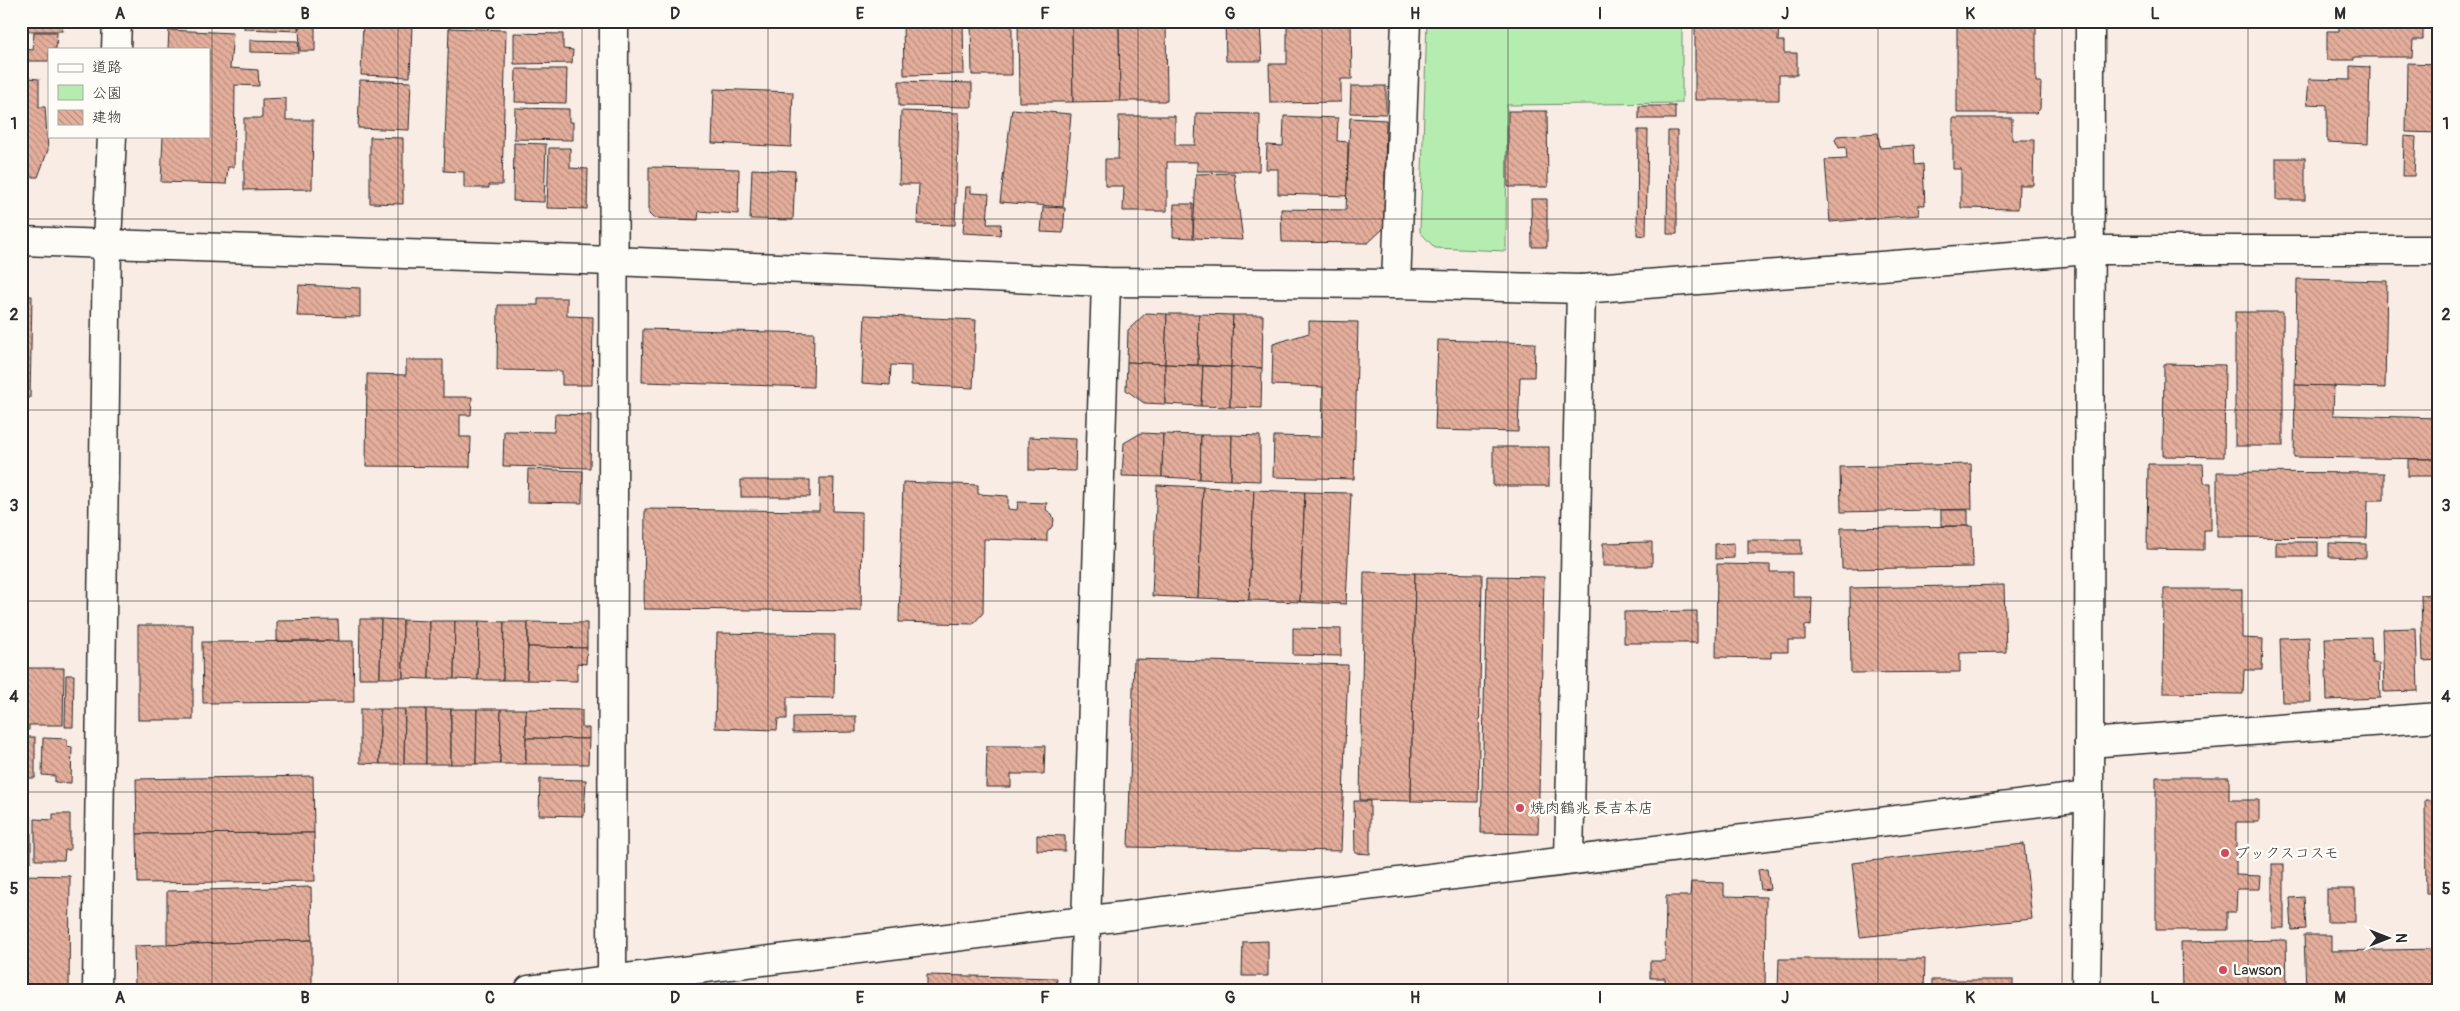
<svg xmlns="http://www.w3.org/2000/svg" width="2460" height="1011" viewBox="0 0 2460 1011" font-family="Pangolin,'Klee One',sans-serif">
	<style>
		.park { fill: #b5edb0; stroke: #708c6e }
		.building { fill: url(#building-back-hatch); stroke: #2b2b2b }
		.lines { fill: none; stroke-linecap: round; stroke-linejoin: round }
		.street-casing { stroke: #2b2b2b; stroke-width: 31 }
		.secondary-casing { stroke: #2b2b2b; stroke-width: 31 }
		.street { stroke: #fdfcf7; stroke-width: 28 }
		.secondary { stroke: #fdfcf7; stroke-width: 28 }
		.grid { fill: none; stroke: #2b2b2b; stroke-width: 1; stroke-opacity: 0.55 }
		.poi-dot { fill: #d1495b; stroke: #fdfcf7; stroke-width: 2 }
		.labels { text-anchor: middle; stroke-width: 5; stroke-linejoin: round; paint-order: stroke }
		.poi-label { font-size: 15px; fill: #2b2b2b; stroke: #fdfcf7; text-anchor: start }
		.neatline { fill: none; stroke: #2b2b2b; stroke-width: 2 }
		.grid-label { font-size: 16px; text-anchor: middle; font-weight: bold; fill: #2b2b2b }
	</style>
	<defs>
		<pattern id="building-back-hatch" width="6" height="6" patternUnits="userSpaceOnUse" patternTransform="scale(1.25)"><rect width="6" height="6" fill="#e5ae9c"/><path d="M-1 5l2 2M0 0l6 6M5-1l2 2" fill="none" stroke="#ba8e7f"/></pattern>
	</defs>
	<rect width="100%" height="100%" fill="#f8ece5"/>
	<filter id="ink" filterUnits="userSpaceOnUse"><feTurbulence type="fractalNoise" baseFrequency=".02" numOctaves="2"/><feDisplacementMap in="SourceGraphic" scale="10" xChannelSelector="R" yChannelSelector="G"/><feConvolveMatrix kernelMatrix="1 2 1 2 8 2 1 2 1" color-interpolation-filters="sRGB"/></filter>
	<g filter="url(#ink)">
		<polygon class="park" points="1427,21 1682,21 1682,103 1507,105 1506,251 1435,248 1420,232"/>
		<g class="building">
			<rect x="21" y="21" width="41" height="10"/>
			<polygon points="245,21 299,21 298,31 244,29"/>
			<polygon points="903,21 963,21 964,74 904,75"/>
			<polygon points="971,21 1012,21 1012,75 972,75"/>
			<polygon points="1018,21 1072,21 1073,102 1019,102"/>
			<polygon points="1072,21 1119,21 1120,101 1073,102"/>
			<polygon points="1119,21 1166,21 1167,101 1120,101"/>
			<polygon points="1225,21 1260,21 1262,61 1226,61"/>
			<polygon points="1287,21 1351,21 1352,79 1341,79 1341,102 1270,103 1269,64 1287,64"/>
			<polygon points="1695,21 1779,21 1778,41 1784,41 1784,53 1797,53 1797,75 1779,75 1779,100 1695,100"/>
			<polygon points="1957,21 2036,21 2036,82 2041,82 2040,109 2036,113 1957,113"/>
			<polygon points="2339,21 2423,21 2423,40 2413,40 2412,57 2354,57 2354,60 2327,60 2327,31 2339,31"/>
			<polygon points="363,23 412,25 410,77 361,75"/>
			<polygon points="299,26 315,26 315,51 300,51"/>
			<polygon points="449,28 506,30 502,185 489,185 489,188 464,188 464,172 444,171"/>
			<polygon points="169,30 233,33 230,68 258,70 259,86 235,85 234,167 228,167 226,184 161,182 163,136 209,136 209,49 168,49"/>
			<polygon points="21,32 24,32 23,49 33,50 34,32 57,32 56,49 49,49 49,61 21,61"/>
			<polygon points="514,33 563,34 563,49 573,50 572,63 514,64"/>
			<polygon points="250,40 298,41 299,53 250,52"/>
			<polygon points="2407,63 2439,64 2439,133 2406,132"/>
			<polygon points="2350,66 2370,67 2368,144 2327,142 2327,105 2307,104 2309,79 2350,80"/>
			<polygon points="516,69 567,69 566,103 515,102"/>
			<polygon points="21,73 27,73 28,78 39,79 39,107 45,107 48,150 38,177 21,177"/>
			<polygon points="360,80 411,82 409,130 358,128"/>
			<polygon points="899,81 972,83 972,107 899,106"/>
			<polygon points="1351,86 1386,86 1386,114 1350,113"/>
			<polygon points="714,89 793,92 791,147 712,143"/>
			<polygon points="286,98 286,120 313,120 312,189 244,190 244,118 262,118 262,99"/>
			<rect x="1639" y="106" width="36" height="13"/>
			<polygon points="515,108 569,109 569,122 573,122 573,140 514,139"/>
			<polygon points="1012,109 1071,114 1063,207 1000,202"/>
			<polygon points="901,111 959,113 955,225 917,224 919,184 899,184"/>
			<polygon points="1508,111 1547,111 1548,187 1508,187"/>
			<polygon points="1196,113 1260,114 1259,171 1197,171 1197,162 1167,162 1167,211 1123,211 1124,186 1105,186 1105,159 1118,159 1119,116 1175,116 1175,145 1195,145"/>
			<polygon points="1284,116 1338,118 1337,141 1348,142 1347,196 1278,194 1278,169 1266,169 1267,145 1283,146"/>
			<polygon points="1350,118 1386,120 1384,228 1368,243 1282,242 1281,209 1346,210"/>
			<polygon points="1953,118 2012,118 2012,140 2034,140 2033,185 2019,185 2018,209 1961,208 1961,169 1953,169"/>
			<polygon points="1638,130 1648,130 1646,236 1637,235"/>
			<polygon points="1668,131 1677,131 1677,234 1667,234"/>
			<polygon points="1878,133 1880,148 1914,145 1915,165 1923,164 1925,205 1918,205 1919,215 1830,222 1825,160 1847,159 1846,147 1839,148 1835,140 1837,136"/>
			<polygon points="2404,136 2416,137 2414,176 2403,176"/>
			<polygon points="370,137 403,138 403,204 370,203"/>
			<polygon points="514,143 546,144 544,202 513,201"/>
			<polygon points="549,148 570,148 570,168 588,169 587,209 547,208"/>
			<rect x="2276" y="158" width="29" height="42"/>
			<polygon points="649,167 739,169 738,214 699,211 698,220 653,218 649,214"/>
			<polygon points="752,169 795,171 793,220 750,219"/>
			<polygon points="1234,173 1243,240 1193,238 1196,174"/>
			<polygon points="966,187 971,187 971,193 989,194 987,224 1001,224 1000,235 963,233"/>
			<polygon points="1531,199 1547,199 1547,247 1532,247"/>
			<polygon points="1174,204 1193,204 1193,238 1173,237"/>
			<polygon points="1043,207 1065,208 1063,233 1041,232"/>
			<polygon points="2297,279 2387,281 2385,388 2295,385"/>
			<polygon points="299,285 360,288 360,317 297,316"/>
			<polygon points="21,296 32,296 30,398 21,398"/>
			<polygon points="538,298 567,298 567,316 593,317 592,385 562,385 562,371 497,370 498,305 538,305"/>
			<rect x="2235" y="312" width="48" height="134"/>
			<polygon points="1146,313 1167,314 1165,364 1127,362 1128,330"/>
			<polygon points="1167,314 1199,314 1198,365 1165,364"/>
			<polygon points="1199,314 1233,315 1231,367 1198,365"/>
			<polygon points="865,315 976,320 973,388 911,385 911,366 891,365 890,385 862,383"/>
			<polygon points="1233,315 1263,315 1262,368 1231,367"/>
			<polygon points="1309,321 1358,322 1354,479 1273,477 1274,436 1322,437 1323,387 1272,385 1273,344 1309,333"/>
			<polygon points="643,329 814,333 813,387 642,382"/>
			<polygon points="1438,340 1535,343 1534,377 1520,377 1518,432 1435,430"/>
			<polygon points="406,360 443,360 443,397 472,397 471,415 460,415 460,437 471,437 470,467 366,466 367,374 406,375"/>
			<polygon points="1127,362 1165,364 1165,404 1144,403 1126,390"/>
			<polygon points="1165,364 1203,366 1201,406 1165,404"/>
			<polygon points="2164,364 2225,365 2224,457 2163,456"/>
			<polygon points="1203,366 1231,367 1230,407 1201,406"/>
			<polygon points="1231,367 1262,368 1261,408 1230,407"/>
			<polygon points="2295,385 2334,386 2333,415 2439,418 2439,459 2294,457"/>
			<polygon points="555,414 591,415 590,468 503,466 504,431 554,432"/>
			<polygon points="1141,433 1163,434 1162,477 1122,476 1124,443"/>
			<polygon points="1163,434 1201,435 1200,479 1162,477"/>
			<polygon points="1201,435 1232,435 1231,480 1200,479"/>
			<polygon points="1232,435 1260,436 1260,481 1231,480"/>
			<polygon points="1029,437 1076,439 1075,471 1029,470"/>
			<rect x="1493" y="447" width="56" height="39"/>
			<rect x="2408" y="459" width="31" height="17"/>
			<polygon points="1971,464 1972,509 1841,512 1840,467"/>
			<polygon points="2148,464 2203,464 2204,483 2211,483 2211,530 2204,530 2204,550 2147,549"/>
			<polygon points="528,469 583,471 582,503 527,502"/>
			<polygon points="2217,472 2384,473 2384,500 2368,500 2367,538 2217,537"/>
			<polygon points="820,478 834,478 833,511 862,512 861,611 644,609 645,509 819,511"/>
			<rect x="741" y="480" width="69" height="17"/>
			<polygon points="903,482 978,485 978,494 1008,496 1008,509 1017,510 1018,502 1047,503 1046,510 1052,514 1054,520 1053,525 1047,533 1047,541 984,539 983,613 973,624 899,622"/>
			<polygon points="1157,485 1203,487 1198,598 1152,596"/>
			<polygon points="1203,487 1254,490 1249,600 1198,598"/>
			<polygon points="1254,490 1305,492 1300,602 1249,600"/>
			<polygon points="1305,492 1351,493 1346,604 1300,602"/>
			<rect x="1941" y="510" width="27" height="16"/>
			<polygon points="1972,526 1973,567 1842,569 1841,528"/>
			<rect x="1748" y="540" width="53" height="14"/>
			<polygon points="1652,542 1652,566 1603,566 1603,543"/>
			<rect x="2276" y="542" width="42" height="14"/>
			<polygon points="1734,543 1734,558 1715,559 1715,544"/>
			<polygon points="2329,543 2366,544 2366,558 2329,557"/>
			<polygon points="1717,564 1770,565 1770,572 1793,572 1793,597 1812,597 1811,626 1805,625 1805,640 1788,640 1788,652 1771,652 1771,658 1716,657"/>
			<polygon points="1364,572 1415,573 1411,801 1360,800"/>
			<polygon points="1415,573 1482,574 1478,802 1411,801"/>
			<polygon points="1487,576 1544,577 1538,834 1481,833"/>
			<polygon points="2004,585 2006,652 1960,653 1960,672 1851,673 1850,588"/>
			<polygon points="2164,589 2242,589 2242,638 2263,639 2262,670 2244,670 2243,694 2163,693"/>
			<polygon points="2439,594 2439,660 2423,661 2421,595"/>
			<polygon points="1697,611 1697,643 1624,643 1624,612"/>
			<polygon points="360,619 381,619 380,678 359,678"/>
			<polygon points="381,619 403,620 403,678 380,678"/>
			<polygon points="338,620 339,641 277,641 277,621"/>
			<polygon points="403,620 430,621 429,679 403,678"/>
			<polygon points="430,621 455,621 454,679 429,679"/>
			<polygon points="455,621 479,621 478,680 454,679"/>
			<polygon points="479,621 504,622 503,680 478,680"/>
			<polygon points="504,622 528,622 527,680 503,680"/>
			<polygon points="528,622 587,623 587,648 528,647"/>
			<rect x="138" y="625" width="55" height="95"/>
			<polygon points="1293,628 1341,629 1341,656 1293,655"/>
			<polygon points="2416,628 2418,691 2384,692 2382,629"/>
			<polygon points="717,633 835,635 834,698 787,697 787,719 778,719 777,730 715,728"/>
			<polygon points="2309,637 2311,702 2282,702 2280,638"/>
			<polygon points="2371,637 2372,663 2379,663 2380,698 2327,700 2325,638"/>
			<polygon points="353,641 354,702 203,703 202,642"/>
			<polygon points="528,647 587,648 586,664 577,663 577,681 527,680"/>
			<polygon points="1134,659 1348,665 1341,851 1128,847"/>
			<polygon points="21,668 64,668 63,725 29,725 29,730 21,730"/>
			<polygon points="66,675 74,675 73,727 65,727"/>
			<polygon points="360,709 380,709 380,764 360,763"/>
			<polygon points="380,709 405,709 404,764 380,764"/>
			<polygon points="405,709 426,709 426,764 404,764"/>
			<rect x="426" y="709" width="25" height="55"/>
			<polygon points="451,709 477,709 476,764 451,764"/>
			<polygon points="477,709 501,709 500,764 476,764"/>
			<polygon points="501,709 526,709 526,764 500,764"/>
			<polygon points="526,709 582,710 582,728 589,728 589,739 526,738"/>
			<polygon points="856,716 856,732 793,733 793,717"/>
			<rect x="21" y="737" width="14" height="41"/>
			<polygon points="43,738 67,739 67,746 72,747 71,783 55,782 55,776 42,775"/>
			<polygon points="526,738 589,739 588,764 526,764"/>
			<polygon points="987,746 1045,746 1044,774 1011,774 1011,787 986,787"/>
			<polygon points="313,776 314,833 137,834 136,779"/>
			<polygon points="2156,777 2229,777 2229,800 2259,800 2259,822 2236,822 2236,875 2261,876 2260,889 2237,889 2236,912 2227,912 2227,930 2156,930"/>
			<polygon points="540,779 586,780 584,816 539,815"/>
			<polygon points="2436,786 2439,786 2439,912 2433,912 2433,893 2426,893 2425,800 2437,800"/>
			<polygon points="1354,801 1370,801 1370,854 1355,853"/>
			<polygon points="53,814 70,814 70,850 65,850 64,860 35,860 35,819 53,820"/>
			<rect x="21" y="817" width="10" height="44"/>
			<polygon points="314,833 315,881 138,883 137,834"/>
			<polygon points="1037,835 1065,836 1065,851 1037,850"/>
			<polygon points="2024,844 2032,919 1860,937 1852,863"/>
			<rect x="2272" y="864" width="12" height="64"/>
			<polygon points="1767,869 1770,889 1761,890 1758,870"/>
			<polygon points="21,875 70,876 69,990 21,990"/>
			<polygon points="1691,882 1724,883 1724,896 1766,897 1765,990 1665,990 1665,978 1650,978 1650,961 1665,961 1666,896 1690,896"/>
			<polygon points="311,887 312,940 167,945 167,891"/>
			<rect x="2327" y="889" width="28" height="33"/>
			<polygon points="2304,897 2306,929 2292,930 2290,898"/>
			<polygon points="2304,935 2331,935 2331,951 2439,949 2439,990 2306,990"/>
			<polygon points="312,940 312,985 276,990 171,990 171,985 135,984 134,946"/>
			<polygon points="2286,940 2287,990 2182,990 2181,942"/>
			<polygon points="1268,941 1268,976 1242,976 1243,942"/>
			<polygon points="1779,959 1925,959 1924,990 1778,990"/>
			<polygon points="927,975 1057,978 1056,990 927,990"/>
			<rect x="1932" y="980" width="81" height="10"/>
			<rect x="1309" y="985" width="35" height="5"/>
		</g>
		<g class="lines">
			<g class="street-casing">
				<g id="street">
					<polyline points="1396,284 1406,21"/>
					<polyline points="2089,743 2439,717"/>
					<polyline points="1569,860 1581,289"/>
					<polyline points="612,980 614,21"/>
					<polyline points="1084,990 1106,282"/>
				</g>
			</g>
			<g class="secondary-casing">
				<g id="secondary">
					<polyline points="116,49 117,21"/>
					<polyline points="21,241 613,261 1106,282 1396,284 1581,289 2089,250 2439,250"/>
					<polyline points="97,990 107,242 112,136"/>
					<polyline points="529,990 2089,796"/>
					<polyline points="2086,990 2089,796 2090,21"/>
				</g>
			</g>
			<use href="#street" class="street"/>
			<use href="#secondary" class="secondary"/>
		</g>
	</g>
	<path class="grid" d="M212,21V990M398,21V990M582,21V990M768,21V990M952,21V990M1138,21V990M1322,21V990M1508,21V990M1692,21V990M1878,21V990M2062,21V990M2248,21V990M21,219H2439M21,410H2439M21,601H2439M21,792H2439"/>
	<g class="poi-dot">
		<circle cx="1520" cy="808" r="5"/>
		<circle cx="2225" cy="853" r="5"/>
		<circle cx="2223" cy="970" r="5"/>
	</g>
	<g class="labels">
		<g class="poi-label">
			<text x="1530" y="813">焼肉鶴兆 長吉本店</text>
			<text x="2235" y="858">ブックスコスモ</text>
			<text x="2233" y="975">Lawson</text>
		</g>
	</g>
	<rect width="2460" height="1011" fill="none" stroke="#fdfcf7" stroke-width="55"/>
	<rect x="48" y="48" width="162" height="90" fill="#fdfcf7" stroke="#a9a8a5"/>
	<rect x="58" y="64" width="25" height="8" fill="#fdfcf7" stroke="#a9a8a5"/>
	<text x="92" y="72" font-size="15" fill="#2b2b2b">道路</text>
	<rect x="58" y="85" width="25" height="15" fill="#b5edb0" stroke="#a9a8a5"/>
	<text x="92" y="98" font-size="15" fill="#2b2b2b">公園</text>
	<rect x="58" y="110" width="25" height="15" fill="url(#building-back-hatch)" stroke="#a9a8a5"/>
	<text x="92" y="122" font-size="15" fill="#2b2b2b">建物</text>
	<g transform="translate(2388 938) rotate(90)" stroke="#fdfcf7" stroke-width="4" paint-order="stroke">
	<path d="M0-4L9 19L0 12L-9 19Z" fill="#2b2b2b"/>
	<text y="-8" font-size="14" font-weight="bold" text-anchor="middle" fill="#2b2b2b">N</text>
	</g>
	<rect x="28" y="28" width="2404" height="956" class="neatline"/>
	<g class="grid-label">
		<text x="120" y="19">A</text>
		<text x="305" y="19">B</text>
		<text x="490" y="19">C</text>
		<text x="675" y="19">D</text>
		<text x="860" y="19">E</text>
		<text x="1045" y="19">F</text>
		<text x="1230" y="19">G</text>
		<text x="1415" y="19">H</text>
		<text x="1600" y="19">I</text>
		<text x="1785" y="19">J</text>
		<text x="1970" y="19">K</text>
		<text x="2155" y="19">L</text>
		<text x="2340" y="19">M</text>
		<text x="14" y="129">1</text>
		<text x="2446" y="129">1</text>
		<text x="14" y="320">2</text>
		<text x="2446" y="320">2</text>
		<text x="14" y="511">3</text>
		<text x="2446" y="511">3</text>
		<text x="14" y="702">4</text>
		<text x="2446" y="702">4</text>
		<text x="14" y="894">5</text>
		<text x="2446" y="894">5</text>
		<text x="120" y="1003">A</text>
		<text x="305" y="1003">B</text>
		<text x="490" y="1003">C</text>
		<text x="675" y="1003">D</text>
		<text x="860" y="1003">E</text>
		<text x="1045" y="1003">F</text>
		<text x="1230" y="1003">G</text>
		<text x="1415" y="1003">H</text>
		<text x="1600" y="1003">I</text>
		<text x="1785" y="1003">J</text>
		<text x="1970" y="1003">K</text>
		<text x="2155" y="1003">L</text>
		<text x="2340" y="1003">M</text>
	</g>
</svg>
